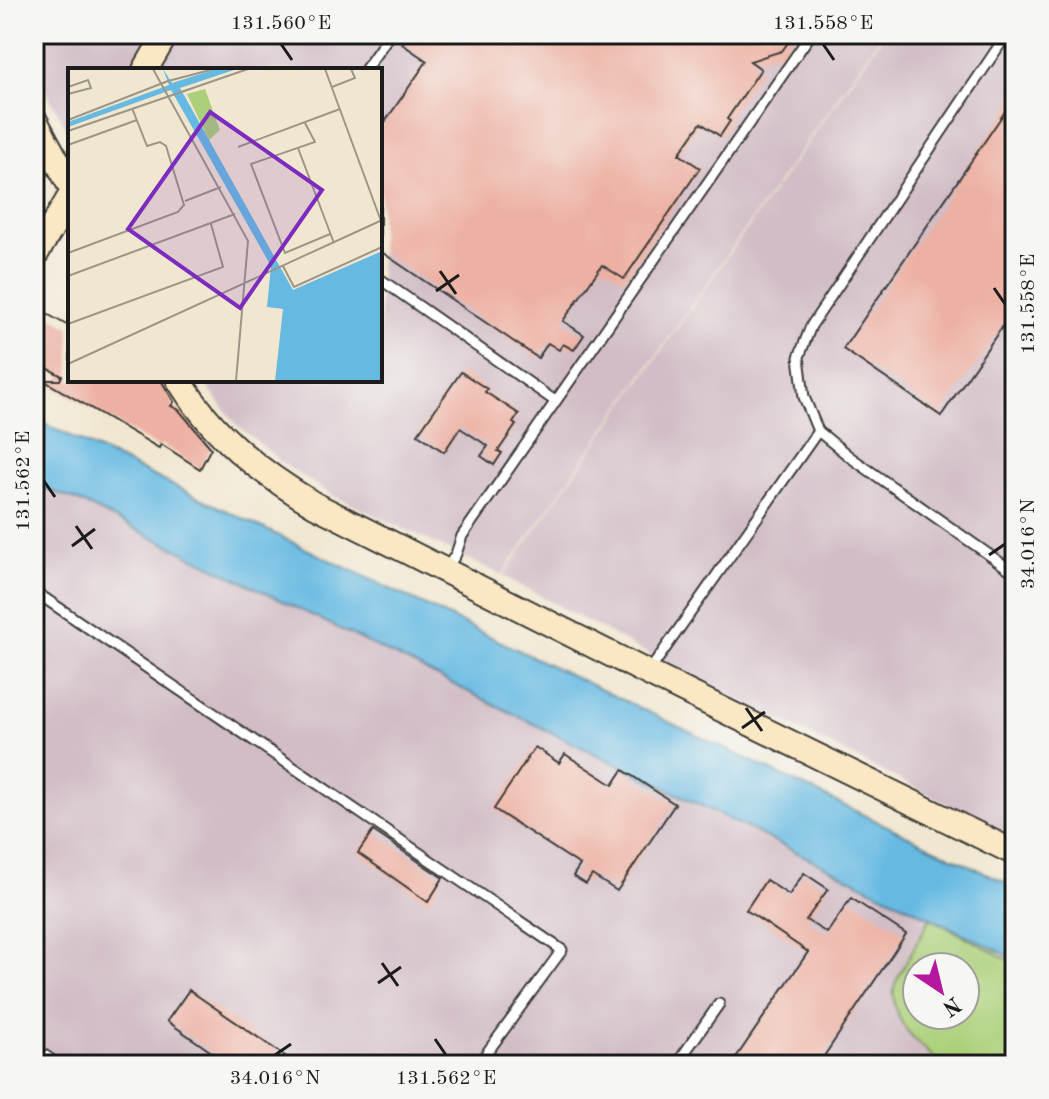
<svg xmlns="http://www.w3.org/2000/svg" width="1049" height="1099" viewBox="0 0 1049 1099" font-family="'Old Standard TT',serif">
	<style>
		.industrial { fill: #d2bdc6 }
		.green { fill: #acd079; stroke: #64764a; stroke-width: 2; fill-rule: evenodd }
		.water { fill: #66bae2; stroke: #416b7f; stroke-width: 2 }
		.building { fill: #edb1a3 }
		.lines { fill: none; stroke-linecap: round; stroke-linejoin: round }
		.lane-casing { stroke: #3c3a37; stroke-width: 13 }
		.secondary-casing { stroke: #3c3a37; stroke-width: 28 }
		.lane { stroke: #fff; stroke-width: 9 }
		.secondary { stroke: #fae7c3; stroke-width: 24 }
		.ticks { fill: none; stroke: #1c1c1c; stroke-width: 3 }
		.inset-road { fill: none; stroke: #9c9688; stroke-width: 2 }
		.view { fill: #7b2cbf; fill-opacity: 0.15; stroke: #7b2cbf; stroke-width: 4 }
		.inset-edge { fill: none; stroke: #1c1c1c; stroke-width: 4 }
		.neatline { fill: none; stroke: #1c1c1c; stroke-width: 3 }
		.ticks-label { font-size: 20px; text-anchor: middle; fill: #1c1c1c }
	</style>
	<rect width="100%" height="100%" fill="#f6f6f2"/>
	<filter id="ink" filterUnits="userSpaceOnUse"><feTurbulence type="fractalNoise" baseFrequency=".0125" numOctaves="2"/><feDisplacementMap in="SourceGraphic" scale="16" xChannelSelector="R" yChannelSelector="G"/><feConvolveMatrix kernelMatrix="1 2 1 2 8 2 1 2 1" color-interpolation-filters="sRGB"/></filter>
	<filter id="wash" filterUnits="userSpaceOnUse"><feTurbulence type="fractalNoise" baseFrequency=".006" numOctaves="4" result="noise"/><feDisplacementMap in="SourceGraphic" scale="32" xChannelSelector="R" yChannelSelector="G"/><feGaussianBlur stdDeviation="1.8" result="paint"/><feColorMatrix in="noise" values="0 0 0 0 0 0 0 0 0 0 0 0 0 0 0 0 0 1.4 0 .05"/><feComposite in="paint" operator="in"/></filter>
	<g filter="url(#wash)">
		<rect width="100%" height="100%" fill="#f1e7d0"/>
		<g class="industrial">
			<polygon points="34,34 882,34 502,575 332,495 281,462 236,424 202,380 380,380 380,70 70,70 70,135 34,69"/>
			<polygon points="884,34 1015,34 1015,838 635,647 503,576"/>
			<polygon points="34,485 76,500 930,918 895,983 892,995 903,1027 942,1065 34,1065"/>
		</g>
		<path class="green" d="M930,918L1015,963V1065H942C917,1042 887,1020 895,983ZM917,967H965V1015H917Z"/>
		<polygon class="water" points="34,419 1015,887 1015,959 76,500 34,485"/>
		<g id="blocks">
			<g class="building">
				<polygon points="409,34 794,34 782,51 750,61 761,69 727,119 730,121 720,136 701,123 679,154 700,168 624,279 602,265 563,321 584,335 574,350 563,344 559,350 548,343 538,358 380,251 380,129 427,61 402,44"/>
				<polygon points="1015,97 1015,308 941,416 843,349"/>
				<polygon points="42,311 70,327 70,380 161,380 174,402 171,406 179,410 211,448 200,469 161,444 159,448 43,380 60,380 62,376 34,361 34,325"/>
				<polygon points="461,372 487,389 485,392 519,414 513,423 516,425 498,451 502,453 494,465 481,456 488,446 460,428 444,452 418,434"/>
				<polygon points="535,747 559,763 565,754 613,785 623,770 675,804 617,891 592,875 586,884 573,876 580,865 494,809"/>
				<polygon points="373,831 443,878 428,902 358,853"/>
				<polygon points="804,873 828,889 806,920 827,933 851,898 906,934 818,1065 731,1065 808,952 746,910 766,880 789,895"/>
				<polygon points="189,990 298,1065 230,1065 167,1021"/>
			</g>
		</g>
	</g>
	<g filter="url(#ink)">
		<use href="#blocks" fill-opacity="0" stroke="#3c3a37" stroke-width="2"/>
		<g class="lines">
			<g class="lane-casing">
				<g id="lane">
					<polyline points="1007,34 811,326 799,357 804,397 818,431 850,457 1015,573"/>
					<polyline points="365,70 390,34"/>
					<polyline points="380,279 555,401"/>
					<polyline points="447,568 456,554 462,536 811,34"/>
					<polyline points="34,591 562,950 478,1065"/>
					<polyline points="648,673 818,431"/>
					<polyline points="34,1048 59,1065"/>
					<polyline points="676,1065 719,1004"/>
				</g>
			</g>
			<g class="secondary-casing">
				<g id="secondary">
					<polyline points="145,70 166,34"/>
					<polyline points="34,119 70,185"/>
					<polyline points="34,257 70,197"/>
					<path d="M179,380C212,435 261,473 315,505L648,673L1015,853"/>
				</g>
			</g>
			<use href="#lane" class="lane"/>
			<use href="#secondary" class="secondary"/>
		</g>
	</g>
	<path class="ticks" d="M281,44L292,60M823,44L834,60M440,271L456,294M994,288L1005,304M436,291L459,275M44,481L55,497M76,526L92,549M72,546L95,529M989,555L1005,544M746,708L762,731M742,728L765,712M382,963L398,986M378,983L401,967M435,1039L446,1055M275,1055L291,1044"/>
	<g transform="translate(68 68)">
		<rect width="314" height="314" fill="#f1e7d0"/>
		<path d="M137,21L152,62L141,72L119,26Z" fill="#acd079"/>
		<path d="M95,1L104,15L148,1H169L112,20L225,222L314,183V313H207L215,241L199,239L203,198L103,22L0,59V54L101,17Z" fill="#66bae2"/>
		<path class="inset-road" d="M85,1L180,173L168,313M257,1L313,153M0,19L20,12L23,20L0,26M264,19L287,10L283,1M0,52L100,13L146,1M237,55L247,74L183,96L217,185L262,166M0,63L180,1M0,77L69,52M170,79L272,41M230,80L266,175M117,133L153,119M0,185L110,144L116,137L98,78L92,74L79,78L64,40M215,198L226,219L314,179M0,208L167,146M0,256L155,199L143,156M0,296L312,153"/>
		<path class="view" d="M142,44L254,122L172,240L60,161Z"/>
		<rect width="314" height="314" class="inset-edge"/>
	</g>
	<rect width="1049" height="1099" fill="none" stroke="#f6f6f2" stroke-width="88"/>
	<g transform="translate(941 991) rotate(145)"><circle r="38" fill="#f6f6f2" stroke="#9f9f9c" stroke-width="2"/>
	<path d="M0-6L14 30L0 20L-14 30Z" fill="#b5179e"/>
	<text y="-12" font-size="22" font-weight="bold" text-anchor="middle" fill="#1c1c1c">N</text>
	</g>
	<rect x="44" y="44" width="961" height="1011" class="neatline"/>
	<g class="ticks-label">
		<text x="281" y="29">131.560°E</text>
		<text x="823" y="29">131.558°E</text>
		<text transform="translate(1027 304) rotate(-90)" y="7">131.558°E</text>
		<text transform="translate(22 481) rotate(-90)" y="7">131.562°E</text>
		<text transform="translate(1027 544) rotate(-90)" y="7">34.016°N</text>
		<text x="275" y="1084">34.016°N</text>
		<text x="446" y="1084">131.562°E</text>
	</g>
</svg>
